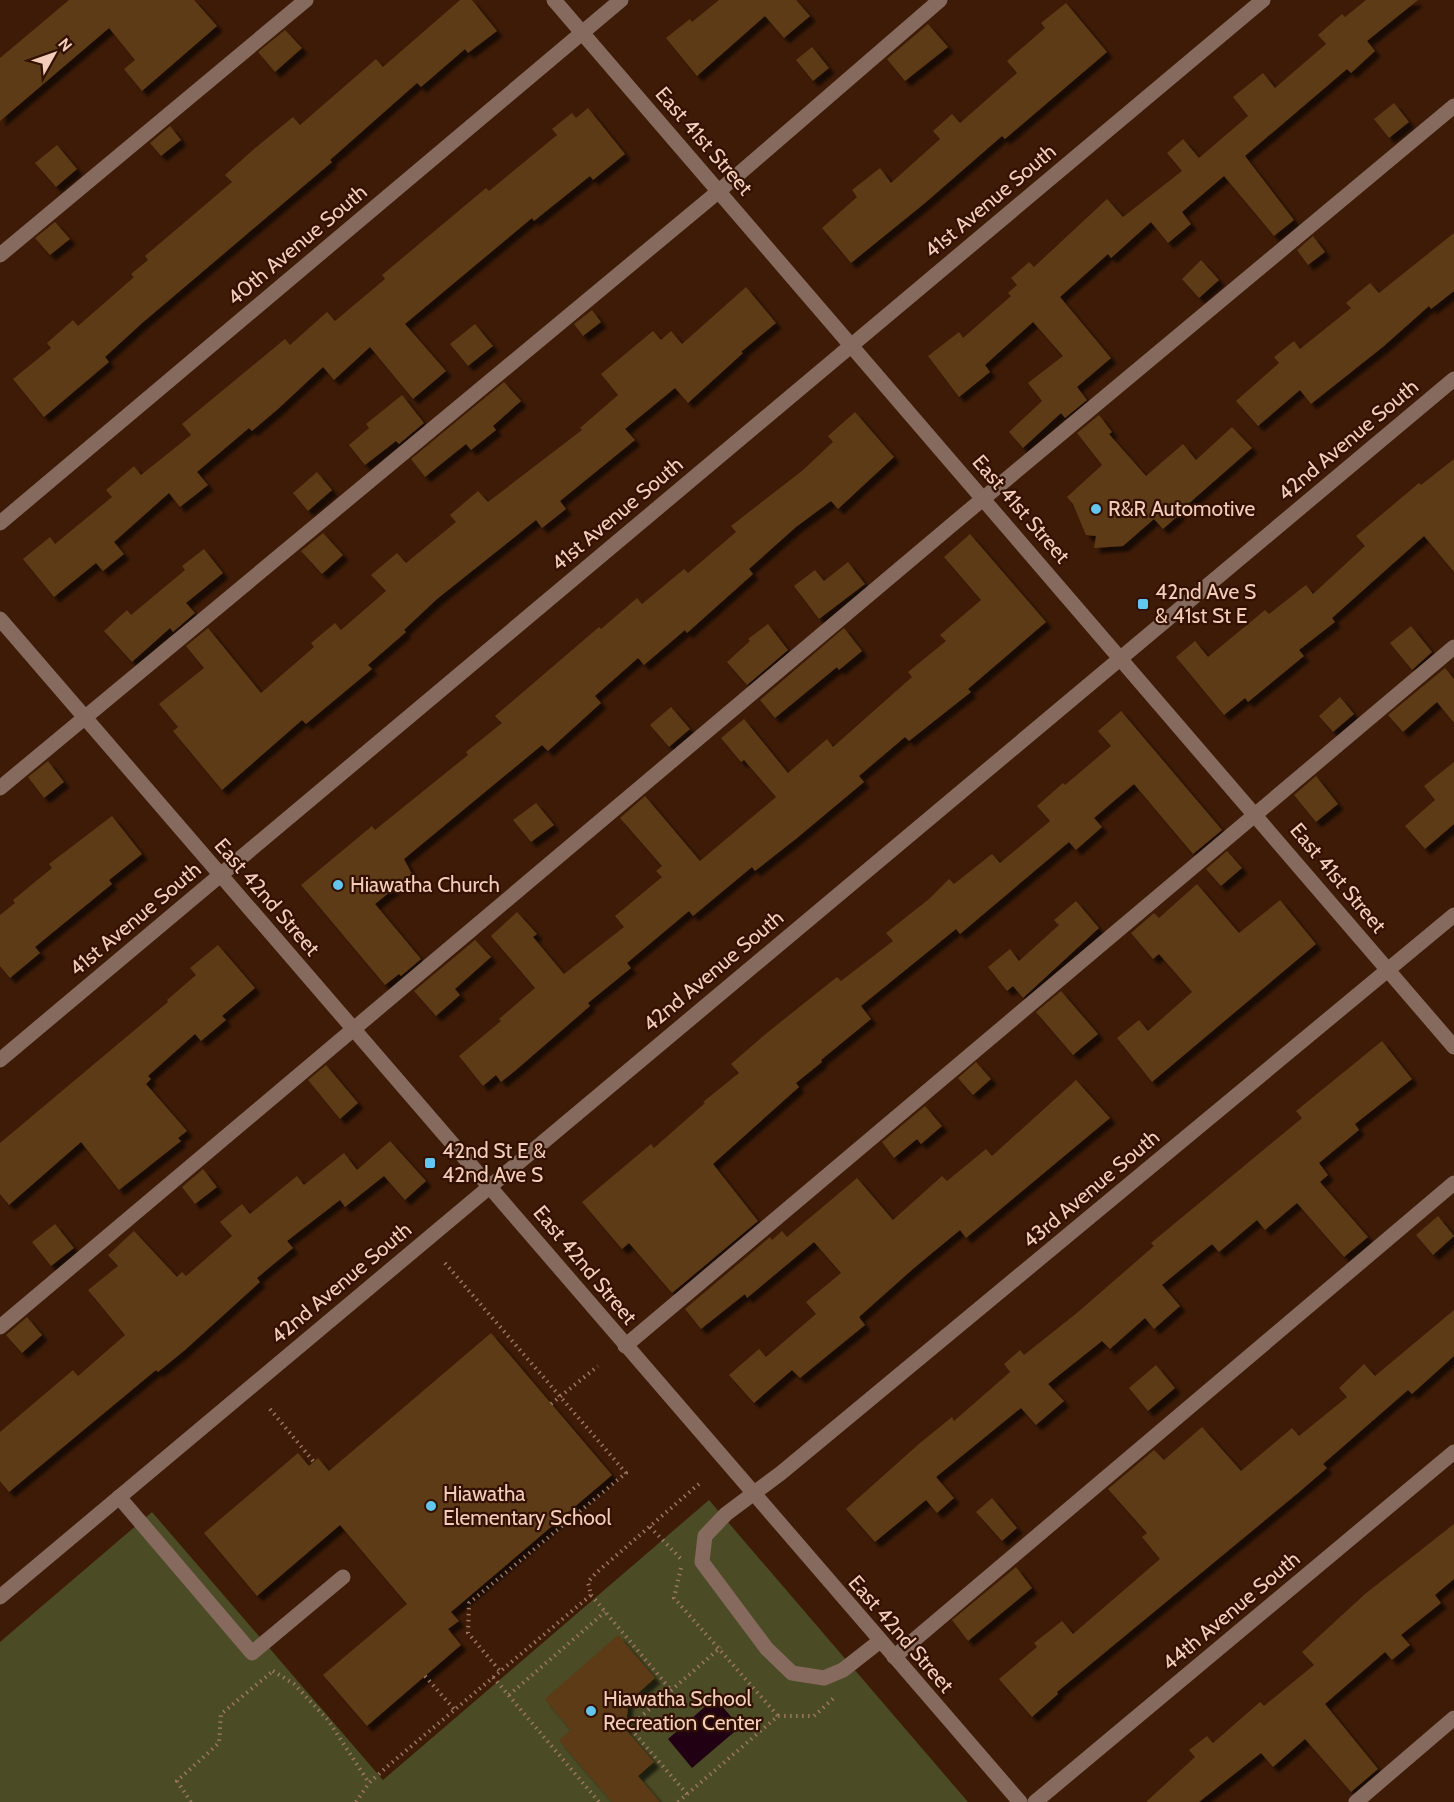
<svg xmlns="http://www.w3.org/2000/svg" width="1454" height="1802" viewBox="0 0 1454 1802" font-family="Cabin,sans-serif">
	<style>
		.green { fill: #4b4b25 }
		.water { fill: #210013 }
		.building { fill: #5c3b13; filter: url(#shadow) }
		.lines { fill: none; stroke-linecap: round; stroke-linejoin: round }
		.path { stroke: #9b7763; stroke-width: 4; stroke-dasharray: 1.5 4.5; stroke-linecap: butt }
		.minor { stroke: #856a5d; stroke-width: 15 }
		.poi-dot { fill: #64c5ee; stroke: #321100; stroke-width: 2 }
		.labels { text-anchor: middle; stroke-width: 4.5; stroke-linejoin: round; paint-order: stroke }
		.street-label { font-size: 21px; fill: #f4cdba; stroke: #321100 }
		.poi-label { font-size: 21px; fill: #f4cdba; stroke: #321100; text-anchor: start }
	</style>
	<defs>
		<filter id="shadow"><feDropShadow dx="5.5" dy="5.5" stdDeviation="1.5" flood-color="#0009"/></filter>
	</defs>
	<rect width="100%" height="100%" fill="#3d1b07"/>
	<polygon class="green" points="709,1500 968,1802 0,1802 0,1642 152,1512 383,1780"/>
	<polygon class="water" points="715,1698 740,1727 692,1768 668,1739"/>
	<g class="building">
		<polygon points="69,0 194,0 217,26 142,91 124,69 135,60 109,28 0,121 0,58"/>
		<polygon points="460,0 472,0 497,31 468,53 465,49 421,87 417,83 330,160 332,162 141,324 105,357 109,362 44,417 13,379 51,348 47,343 73,320 78,326 134,277 131,274 148,260 145,256 232,182 225,175 254,149 293,117 300,125 376,59 383,67"/>
		<polygon points="719,0 796,0 810,16 784,38 765,16 697,76 666,38 690,19 692,22"/>
		<polygon points="1366,0 1418,0 1367,41 1375,51 1351,73 1347,69 1245,156 1294,220 1274,236 1224,176 1182,212 1191,224 1168,243 1151,222 1111,258 1108,254 1060,297 1111,358 1077,387 1087,400 1065,418 1061,413 1023,448 1009,432 1042,401 1028,383 1063,356 1033,322 985,365 990,372 959,397 928,356 959,332 963,338 1011,296 1008,293 1017,285 1011,278 1029,262 1034,267 1107,199 1123,217 1182,171 1167,153 1183,139 1199,158 1248,116 1233,97 1263,73 1275,88 1326,44 1318,35 1342,14 1345,17"/>
		<polygon points="1066,3 1107,52 1005,139 1002,136 925,203 851,263 822,228 857,197 852,190 880,168 891,183 940,139 933,131 952,114 960,123 1017,73 1007,61 1045,28 1041,23"/>
		<polygon points="928,24 948,47 905,81 887,59"/>
		<polygon points="285,30 302,48 275,72 258,52"/>
		<polygon points="812,47 829,68 813,81 796,60"/>
		<polygon points="1394,103 1409,122 1389,138 1374,119"/>
		<polygon points="588,108 625,154 593,180 590,176 534,221 532,218 405,324 446,371 413,399 370,347 334,380 323,367 278,409 252,431 249,428 197,472 208,485 180,507 169,493 114,542 124,554 103,571 96,563 54,597 23,559 50,537 55,544 112,497 106,490 134,466 141,475 191,435 182,424 285,339 290,345 327,312 335,321 385,279 382,275 486,188 489,191 557,135 552,129 572,113 576,118"/>
		<polygon points="170,126 181,140 161,156 150,143"/>
		<polygon points="57,145 77,169 56,187 35,163"/>
		<polygon points="55,222 70,239 50,255 35,238"/>
		<polygon points="1454,233 1454,291 1431,309 1429,306 1384,346 1311,404 1300,390 1258,426 1236,401 1279,363 1274,357 1294,341 1300,349 1351,308 1346,303 1370,283 1379,293"/>
		<polygon points="1313,236 1325,252 1308,265 1297,250"/>
		<polygon points="1201,260 1219,280 1199,298 1182,279"/>
		<polygon points="746,287 776,323 741,352 743,353 688,403 675,388 625,429 635,440 560,501 566,509 542,528 536,520 437,599 404,630 406,632 368,665 372,669 306,724 302,720 222,790 173,731 178,727 159,704 204,668 186,646 208,628 261,693 314,647 311,643 335,623 341,630 386,591 371,575 397,553 406,563 456,522 450,515 478,491 488,502 582,430 580,428 618,395 601,374 653,331 661,340 671,331 682,344"/>
		<polygon points="592,310 601,322 583,336 574,324"/>
		<polygon points="475,324 493,346 468,366 450,344"/>
		<polygon points="504,382 521,401 493,426 496,430 471,450 466,444 425,477 411,459"/>
		<polygon points="402,395 424,423 399,444 396,441 365,465 349,445 369,428 366,424"/>
		<polygon points="855,412 894,457 838,509 831,501 796,527 749,569 753,574 687,633 685,630 644,665 638,658 595,696 601,703 548,751 542,745 404,859 412,874 375,904 421,959 401,976 399,974 385,985 301,885 372,826 375,830 468,755 466,752 502,723 495,716 599,627 601,629 637,598 642,604 684,569 688,573 736,532 731,526 803,470 833,442 828,436"/>
		<polygon points="1099,415 1112,432 1109,434 1146,476 1183,444 1196,460 1232,427 1252,448 1178,513 1179,515 1163,529 1154,519 1123,546 1094,548 1096,536 1086,535 1073,504 1067,497 1102,465 1077,433"/>
		<polygon points="1454,459 1454,572 1424,536 1332,618 1335,622 1299,650 1304,656 1248,702 1245,698 1224,715 1176,657 1195,641 1208,657 1265,610 1269,614 1306,585 1313,594 1365,546 1356,536 1419,483 1421,485"/>
		<polygon points="317,472 332,490 308,511 293,493"/>
		<polygon points="323,533 343,555 322,574 301,551"/>
		<polygon points="970,534 1046,622 968,689 971,692 909,741 905,737 859,776 864,782 797,838 755,871 752,867 693,916 689,911 627,963 631,968 588,1003 590,1006 516,1070 501,1082 496,1075 483,1086 459,1056 501,1021 499,1019 535,988 491,936 517,912 537,934 533,937 564,974 624,927 615,916 662,877 656,871 662,866 620,818 645,796 700,861 776,797 744,760 741,762 721,738 744,719 788,773 827,739 833,747 912,677 908,672 946,641 940,635 981,600 944,557"/>
		<polygon points="204,549 223,573 186,603 195,613 173,632 170,628 132,662 104,631 127,610 131,615 185,570 182,566"/>
		<polygon points="848,562 865,584 819,619 794,586 815,570 824,581"/>
		<polygon points="768,624 788,650 747,685 727,662 750,641 748,639"/>
		<polygon points="1411,626 1432,652 1412,670 1390,643"/>
		<polygon points="844,628 862,651 839,670 837,667 775,718 760,700"/>
		<polygon points="1445,668 1454,679 1454,723 1437,702 1403,732 1388,715"/>
		<polygon points="1340,697 1354,714 1333,732 1319,716"/>
		<polygon points="671,707 690,729 669,747 650,725"/>
		<polygon points="1121,711 1222,830 1193,854 1134,784 1094,818 1102,827 1076,850 1069,842 960,934 956,929 861,1006 871,1019 821,1060 822,1062 796,1083 799,1087 713,1164 758,1221 672,1293 629,1243 622,1249 582,1202 651,1144 654,1148 705,1103 703,1102 739,1073 731,1064 768,1032 837,977 841,981 893,941 886,933 929,899 949,879 954,884 992,854 1000,863 1050,821 1037,806 1063,783 1065,785 1111,746 1098,731"/>
		<polygon points="48,761 64,782 44,798 28,777"/>
		<polygon points="1454,762 1454,824 1425,849 1405,826 1435,800 1424,786"/>
		<polygon points="1316,776 1338,804 1316,822 1294,795"/>
		<polygon points="536,803 554,825 531,842 513,820"/>
		<polygon points="112,816 142,854 109,880 112,884 35,947 40,953 10,978 0,966 0,915 15,903 13,900 52,868 49,864"/>
		<polygon points="1227,851 1242,868 1221,886 1206,869"/>
		<polygon points="1197,884 1239,933 1280,900 1316,944 1152,1082 1117,1038 1139,1020 1148,1031 1192,992 1159,954 1153,959 1131,933 1154,913 1159,918"/>
		<polygon points="1076,901 1099,928 1023,998 1013,986 1007,991 988,967 1010,949 1019,961 1059,925 1054,920"/>
		<polygon points="475,940 491,957 455,989 460,995 436,1016 414,991"/>
		<polygon points="218,945 255,988 222,1016 226,1020 201,1041 195,1034 148,1076 151,1079 146,1084 187,1131 178,1138 181,1141 119,1190 81,1142 9,1205 0,1194 0,1143 168,1002 167,1000 196,975 190,968"/>
		<polygon points="1061,991 1098,1034 1073,1055 1036,1012"/>
		<polygon points="1382,1041 1412,1079 1355,1124 1359,1130 1319,1163 1328,1175 1320,1182 1368,1237 1344,1257 1297,1203 1265,1230 1257,1220 1219,1252 1212,1244 1162,1285 1180,1306 1154,1329 1145,1318 1110,1349 1102,1341 1048,1384 1064,1401 1036,1425 1021,1408 936,1477 954,1498 937,1513 926,1500 875,1542 846,1509 920,1443 952,1417 954,1421 1010,1372 1004,1364 1020,1350 1024,1355 1078,1312 1154,1246 1151,1243 1302,1118 1296,1111"/>
		<polygon points="976,1062 991,1079 973,1095 958,1078"/>
		<polygon points="326,1065 358,1103 340,1119 308,1080"/>
		<polygon points="1076,1080 1110,1118 966,1238 960,1230 914,1268 859,1317 865,1325 800,1378 792,1370 754,1403 729,1375 759,1349 766,1357 816,1314 806,1302 841,1273 814,1242 747,1298 745,1294 701,1329 685,1309 770,1237 772,1240 782,1231 787,1237 857,1178 893,1220 942,1176 947,1181 986,1149 992,1156"/>
		<polygon points="925,1106 942,1126 921,1144 917,1139 894,1158 882,1142"/>
		<polygon points="390,1141 426,1181 405,1200 384,1176 345,1207 340,1200 287,1241 293,1248 257,1278 260,1282 185,1350 158,1372 156,1370 9,1492 0,1481 0,1432 73,1370 78,1376 125,1335 88,1290 118,1266 108,1255 134,1231 177,1277 182,1272 186,1276 232,1236 220,1222 242,1204 250,1214 297,1176 304,1185 344,1153 357,1170"/>
		<polygon points="203,1169 217,1187 195,1204 182,1187"/>
		<polygon points="1438,1216 1454,1236 1433,1255 1416,1235"/>
		<polygon points="55,1224 74,1248 51,1266 32,1242"/>
		<polygon points="1454,1310 1454,1356 1412,1394 1408,1390 1323,1464 1327,1468 1298,1493 1057,1692 1058,1694 1032,1717 999,1679 1037,1647 1034,1643 1062,1621 1073,1634 1160,1559 1142,1537 1147,1533 1108,1489 1154,1450 1164,1460 1202,1427 1241,1471 1292,1428 1299,1436 1347,1397 1339,1388 1364,1364 1375,1376"/>
		<polygon points="27,1317 42,1335 22,1353 6,1335"/>
		<polygon points="491,1333 612,1475 451,1612 459,1621 448,1629 461,1645 367,1726 323,1675 407,1604 340,1525 257,1596 204,1533 298,1453 309,1466 318,1458 329,1471"/>
		<polygon points="1156,1365 1175,1388 1148,1411 1129,1388"/>
		<polygon points="992,1498 1017,1528 1002,1541 976,1512"/>
		<polygon points="1454,1524 1454,1579 1435,1595 1441,1603 1401,1635 1410,1645 1392,1660 1385,1652 1325,1704 1378,1769 1351,1792 1305,1739 1273,1767 1261,1753 1199,1802 1146,1802 1195,1757 1189,1750 1207,1736 1213,1743 1260,1702 1264,1706 1314,1665 1302,1652 1365,1594"/>
		<polygon points="1016,1567 1032,1588 968,1641 952,1620"/>
		<polygon points="618,1635 655,1678 628,1702 626,1730 654,1762 638,1776 660,1802 612,1802 559,1740 571,1730 545,1699"/>
	</g>
	<g class="lines">
		<g class="path">
			<polyline points="445,1263 626,1473 469,1603 468,1633 500,1671"/>
			<polyline points="551,1404 598,1366"/>
			<polyline points="270,1409 314,1462"/>
			<polyline points="650,1527 681,1559"/>
			<polyline points="681,1568 674,1598 778,1716"/>
			<polyline points="591,1595 671,1690"/>
			<polyline points="273,1671 294,1684 328,1720 369,1783"/>
			<polyline points="425,1676 454,1709"/>
			<polyline points="493,1677 599,1802"/>
			<polyline points="509,1695 605,1612"/>
			<polyline points="687,1794 629,1727 721,1647"/>
			<polyline points="191,1802 177,1781 219,1743 221,1714 273,1671"/>
			<polyline points="356,1802 369,1783 389,1765 591,1595 588,1582 596,1573 700,1483"/>
			<polyline points="678,1802 778,1716 814,1716 835,1697"/>
		</g>
		<g class="minor">
			<polyline points="554,0 1454,1047"/>
			<polyline points="0,255 306,0"/>
			<polyline points="0,523 621,0"/>
			<polyline points="0,619 1020,1802"/>
			<polyline points="0,788 719,191 940,0"/>
			<polyline points="0,1060 1263,0"/>
			<polyline points="0,1327 960,518 1454,106"/>
			<polyline points="625,1346 1454,647"/>
			<polyline points="119,1497 252,1653 343,1577"/>
			<polyline points="0,1597 1454,379"/>
			<polyline points="880,1641 843,1670 824,1678 792,1673 767,1649 702,1562 705,1536 726,1514 781,1473 1454,915"/>
			<polyline points="894,1657 1454,1183"/>
			<polyline points="1035,1802 1454,1452"/>
			<polyline points="1356,1802 1454,1718"/>
		</g>
	</g>
	<g class="poi-dot">
		<circle cx="1096" cy="509" r="6"/>
		<rect x="1137" y="598" width="12" height="12" rx="3"/>
		<circle cx="338" cy="885" r="6"/>
		<rect x="424" y="1157" width="12" height="12" rx="3"/>
		<circle cx="431" cy="1506" r="6"/>
		<circle cx="591" cy="1711" r="6"/>
	</g>
	<g class="labels">
		<g class="street-label">
			<text transform="translate(704 141) rotate(49)" y="7">East 41st Street</text>
			<text transform="translate(990 201) rotate(-40)" y="7">41st Avenue South</text>
			<text transform="translate(297 245) rotate(-40)" y="7">40th Avenue South</text>
			<text transform="translate(1348 440) rotate(-40)" y="7">42nd Avenue South</text>
			<text transform="translate(1021 509) rotate(49)" y="7">East 41st Street</text>
			<text transform="translate(617 514) rotate(-40)" y="7">41st Avenue South</text>
			<text transform="translate(1338 878) rotate(50)" y="7">East 41st Street</text>
			<text transform="translate(267 897) rotate(49)" y="7">East 42nd Street</text>
			<text transform="translate(135 919) rotate(-40)" y="7">41st Avenue South</text>
			<text transform="translate(713 971) rotate(-40)" y="7">42nd Avenue South</text>
			<text transform="translate(1091 1189) rotate(-40)" y="7">43rd Avenue South</text>
			<text transform="translate(585 1265) rotate(50)" y="7">East 42nd Street</text>
			<text transform="translate(341 1283) rotate(-40)" y="7">42nd Avenue South</text>
			<text transform="translate(1231 1611) rotate(-40)" y="7">44th Avenue South</text>
			<text transform="translate(901 1634) rotate(49)" y="7">East 42nd Street</text>
		</g>
		<g class="poi-label">
			<text x="1108" y="516">R&amp;R Automotive</text>
			<text x="1155" y="599">42nd Ave S<tspan x="1155" dy="24">&amp; 41st St E</tspan></text>
			<text x="350" y="892">Hiawatha Church</text>
			<text x="442" y="1158">42nd St E &amp;<tspan x="442" dy="24">42nd Ave S</tspan></text>
			<text x="443" y="1501">Hiawatha<tspan x="443" dy="24">Elementary School</tspan></text>
			<text x="603" y="1706">Hiawatha School<tspan x="603" dy="24">Recreation Center</tspan></text>
		</g>
	</g>
	<g transform="translate(54 54) rotate(50)" stroke="#321100" stroke-width="4.5" paint-order="stroke">
	<path d="M0-4.5L10 22L0 15L-10 22Z" fill="#f4cdba"/>
	<text y="-9" font-size="16" font-weight="bold" text-anchor="middle" fill="#f4cdba">N</text>
	</g>
</svg>
